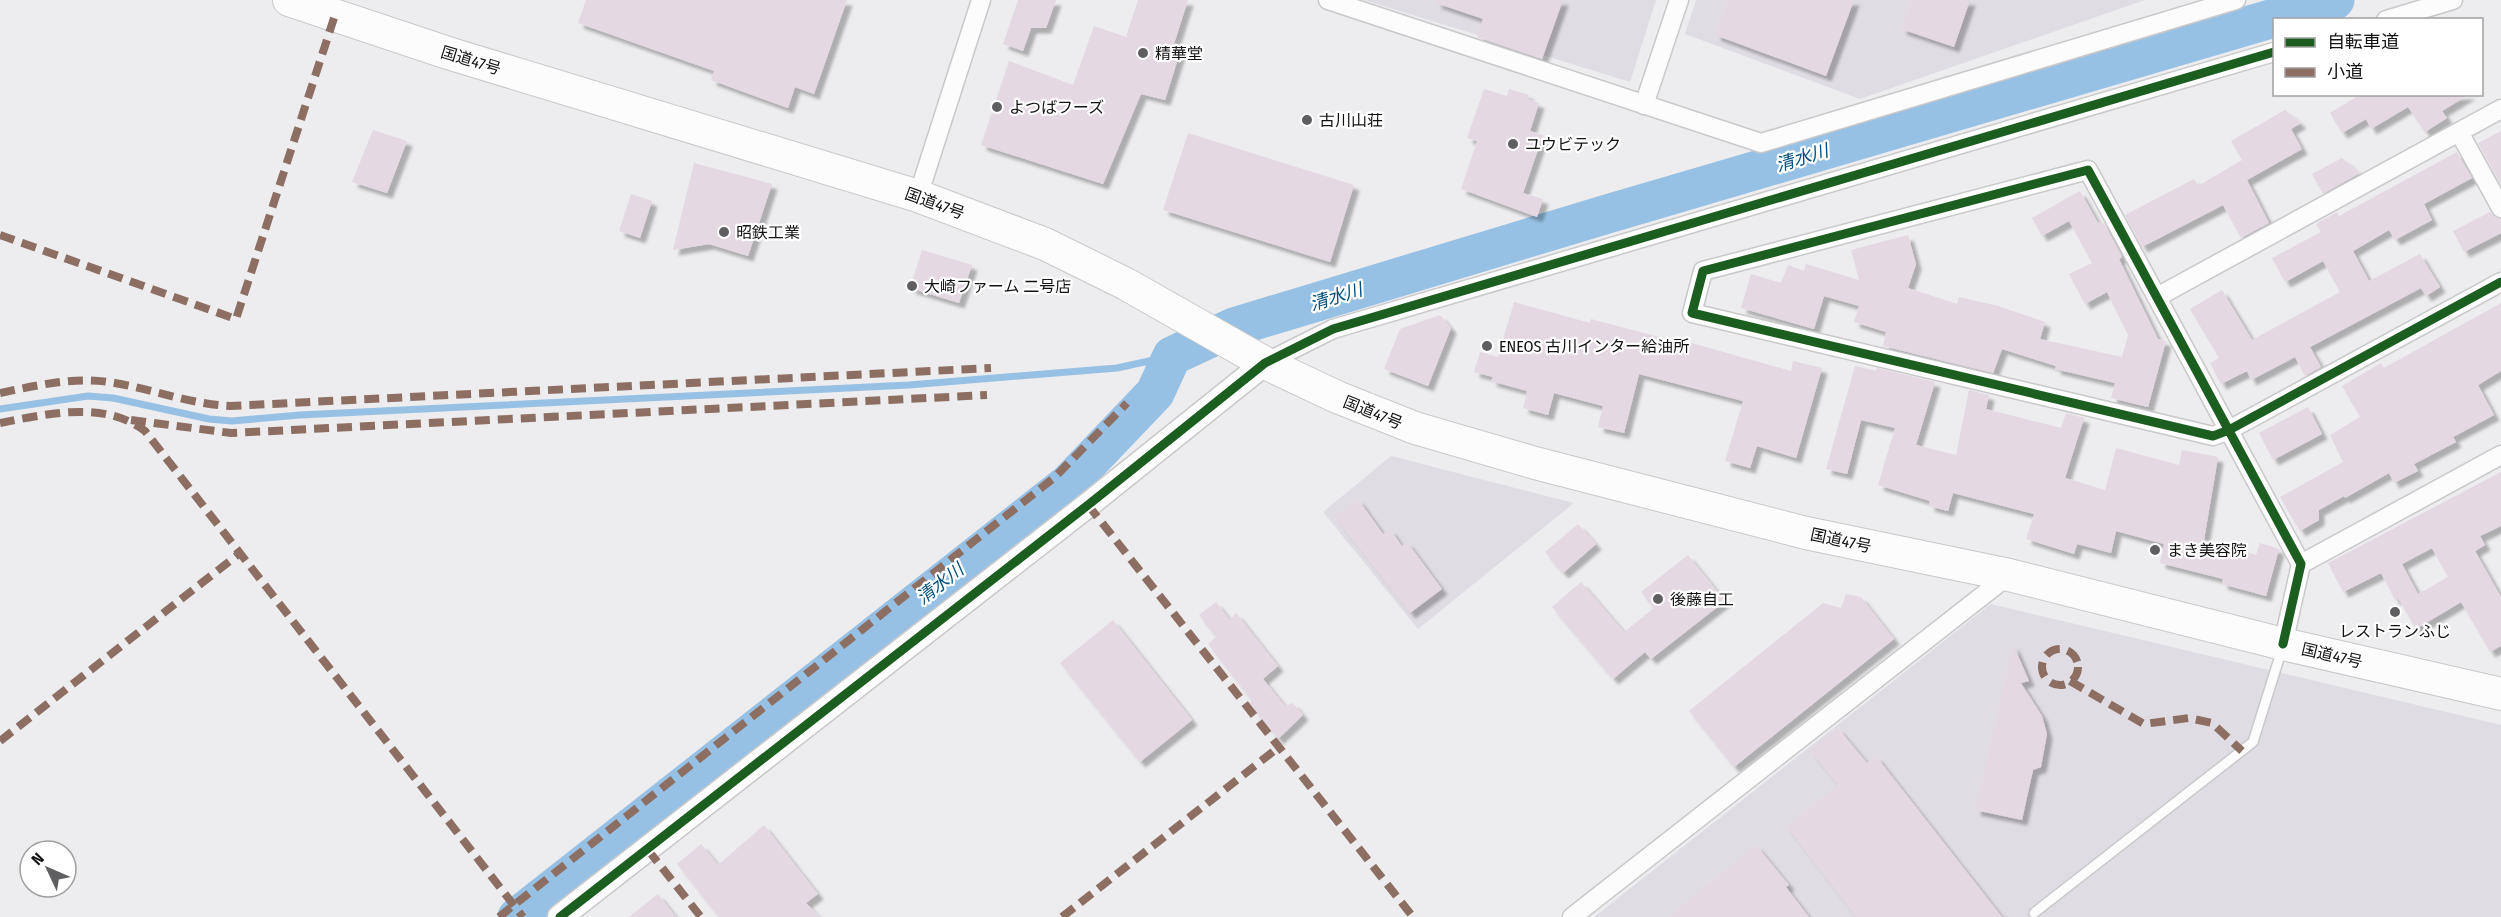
<svg xmlns="http://www.w3.org/2000/svg" width="2501" height="917" viewBox="0 0 2501 917" font-family="'Fira Sans Condensed','Noto Sans JP',sans-serif">
	<style>
		.built { fill: #dfdde3 }
		.lines { fill: none; stroke-linecap: round; stroke-linejoin: round }
		.stream { stroke: #97c1e4; stroke-width: 7 }
		.river { stroke: #97c1e4; stroke-width: 39 }
		.building { fill: #e4d8e3; fill-rule: evenodd; filter: url(#shadow) }
		.lane-casing { stroke: #c9c8ca; stroke-width: 12 }
		.street-casing { stroke: #c9c8ca; stroke-width: 21 }
		.secondary-casing { stroke: #c9c8ca; stroke-width: 27 }
		.highway-casing { stroke: #c9c8ca; stroke-width: 34 }
		.lane { stroke: #fcfcfc; stroke-width: 9 }
		.street { stroke: #fcfcfc; stroke-width: 18 }
		.secondary { stroke: #fcfcfc; stroke-width: 24 }
		.highway { stroke: #fcfcfc; stroke-width: 32 }
		.quiet { stroke: #8d6e63; stroke-width: 8; stroke-dasharray: 15 8; stroke-linecap: butt }
		.cycleway-casing { stroke: #fff; stroke-width: 13 }
		.cycleway { stroke: #1b5e20; stroke-width: 9 }
		.poi-dot { fill: #5f5e60; stroke: #fff; stroke-width: 2 }
		.labels { text-anchor: middle; stroke-width: 4.5; stroke-linejoin: round; paint-order: stroke }
		.poi-label { font-size: 16px; fill: #121213; stroke: #fff; text-anchor: start }
		.street-label { font-size: 16px; fill: #121213; stroke: #fff }
		.water-label { font-size: 18px; font-style: italic; fill: #004e7c; stroke: #fff }
	</style>
	<defs>
		<filter id="shadow"><feDropShadow dx="5.5" dy="5.5" stdDeviation="1.5" flood-color="#0004"/></filter>
	</defs>
	<rect width="100%" height="100%" fill="#edecee"/>
	<g class="built">
		<polygon points="1364,0 1656,0 1630,82"/>
		<polygon points="1696,0 2145,0 1860,99 1685,34"/>
		<polygon points="1391,456 1574,503 1418,629 1323,512"/>
		<polygon points="1991,604 2501,725 2501,917 1594,917"/>
	</g>
	<g class="lines">
		<polyline class="stream" points="0,409 88,396 113,398 209,419 232,421 300,415 909,385 1117,368 1172,356"/>
		<polyline class="river" points="517,917 1069,483 1155,393 1172,356 1234,327 1604,215 2335,0"/>
	</g>
	<g class="building">
		<polygon points="586,0 847,0 814,94 795,87 788,108 711,80 714,71 578,23"/>
		<polygon points="1018,0 1056,0 1046,28 1031,28 1023,51 1003,44"/>
		<polygon points="1138,0 1188,0 1172,50 1180,52 1165,100 1141,94 1103,184 981,145 1009,61 1073,85 1094,26 1126,37"/>
		<polygon points="1436,0 1563,0 1542,59 1477,37 1483,19 1436,3"/>
		<polygon points="1728,0 1854,0 1826,76 1715,35"/>
		<polygon points="1911,0 1970,0 1954,47 1901,29"/>
		<polygon points="1484,89 1507,96 1509,89 1529,95 1527,99 1539,103 1530,131 1543,135 1523,193 1543,199 1537,217 1461,189 1477,141 1467,138"/>
		<polygon points="2361,94 2470,94 2442,111 2447,118 2425,132 2408,107 2371,129 2366,119 2342,133 2330,113"/>
		<polygon points="2285,110 2301,123 2291,129 2302,149 2247,180 2269,223 2241,238 2223,205 2142,247 2125,215 2194,179 2198,186 2242,160 2231,141"/>
		<polygon points="373,130 407,141 387,193 352,182"/>
		<polygon points="2501,131 2501,185 2478,143"/>
		<polygon points="1188,133 1354,185 1330,262 1163,210"/>
		<polygon points="2457,152 2472,178 2424,204 2432,220 2395,240 2389,230 2353,251 2369,281 2420,254 2440,287 2426,296 2421,288 2310,347 2321,367 2305,376 2295,357 2251,380 2247,371 2221,384 2210,363 2219,358 2190,309 2222,290 2252,340 2340,292 2323,261 2285,282 2272,258 2321,232 2316,224 2337,212 2339,216"/>
		<polygon points="2342,158 2360,173 2323,194 2312,174"/>
		<polygon points="694,163 772,184 748,256 709,244 673,250"/>
		<polygon points="2080,191 2098,223 2101,222 2105,225 2122,257 2119,259 2158,339 2166,341 2148,407 2111,398 2115,383 2055,369 2056,366 2002,349 1993,373 1883,346 1886,332 1854,322 1859,306 1824,296 1814,329 1741,308 1751,274 1781,283 1788,265 1804,271 1806,264 1859,280 1851,250 1908,235 1916,264 1908,288 1957,304 1959,297 1998,306 2045,322 2040,339 2122,357 2128,335 2107,292 2085,304 2069,274 2092,263 2069,221 2042,236 2032,218"/>
		<polygon points="631,194 652,201 640,238 619,231"/>
		<polygon points="2490,212 2501,219 2501,233 2464,252 2453,231"/>
		<polygon points="922,250 972,265 959,303 910,288"/>
		<polygon points="1514,302 1590,323 1591,319 1674,341 1674,338 1791,371 1793,361 1822,368 1796,458 1757,446 1750,468 1725,461 1743,401 1639,374 1624,433 1598,427 1603,406 1554,393 1548,415 1523,408 1527,391 1491,381 1493,377 1474,372 1480,352 1498,357"/>
		<polygon points="2501,303 2501,371 2478,385 2494,415 2453,437 2456,442 2414,464 2418,471 2394,483 2389,473 2345,498 2344,496 2319,510 2319,520 2300,531 2280,497 2343,462 2330,435 2360,417 2342,386 2381,363 2384,368"/>
		<polygon points="1440,315 1451,328 1428,386 1384,369 1400,329"/>
		<polygon points="1855,366 1876,371 1877,368 1935,382 1916,445 1956,455 1969,390 1989,395 1986,409 2061,428 2066,413 2084,418 2065,478 2105,490 2116,448 2179,465 2182,450 2218,457 2204,540 2256,555 2260,543 2279,549 2266,596 2222,584 2223,579 2160,563 2164,544 2116,531 2111,553 2077,544 2074,554 2026,539 2034,514 1953,493 1948,511 1929,506 1930,501 1878,485 1895,428 1861,420 1847,474 1826,469"/>
		<polygon points="2308,407 2322,434 2273,460 2259,433"/>
		<path d="M2501,472V526L2480,536L2485,545L2475,551L2501,597V646L2490,652L2461,602L2416,629L2398,598L2395,600L2381,573L2343,592L2328,563ZM2432,548L2448,577L2418,594L2402,564Z"/>
		<polygon points="1358,499 1383,534 1390,529 1402,546 1407,542 1442,589 1410,613 1334,516"/>
		<polygon points="1578,524 1596,544 1563,573 1545,552"/>
		<polygon points="1688,555 1725,601 1651,659 1645,652 1613,679 1552,607 1581,582 1624,632 1654,608 1641,592"/>
		<polygon points="1846,594 1861,597 1894,639 1734,767 1689,711 1823,603 1841,608"/>
		<polygon points="1216,602 1230,620 1236,613 1278,666 1263,679 1285,706 1293,703 1303,715 1278,739 1249,703 1252,701 1208,644 1216,637 1199,615"/>
		<polygon points="1113,620 1192,720 1140,762 1060,663"/>
		<polygon points="2013,644 2029,681 2021,683 2042,716 2047,734 2041,767 2033,770 2022,820 1975,810"/>
		<polygon points="1838,728 1867,763 1876,756 2002,917 1856,917 1786,826 1838,785 1810,751"/>
		<polygon points="764,825 818,894 806,903 820,917 719,917 677,864 701,844 718,865"/>
		<polygon points="1756,845 1789,885 1786,887 1809,917 1668,917"/>
		<polygon points="658,894 676,917 629,917"/>
	</g>
	<g class="lines">
		<g class="lane-casing">
			<polyline id="lane" points="2034,913 2253,742 2282,649"/>
		</g>
		<g class="street-casing">
			<g id="street">
				<polyline points="1328,0 1761,143 2236,0"/>
				<polyline points="2386,20 2453,0"/>
				<polyline points="1644,105 1679,0"/>
				<polyline points="2459,132 2501,208"/>
				<polyline points="918,196 981,0"/>
				<polyline points="2157,297 2501,109"/>
				<polyline points="1265,363 1333,329 2274,52"/>
				<polyline points="2301,564 2501,455"/>
				<path d="M2283,644L2301,564C2230,433 2159,301 2088,170L1703,271L1692,313L2213,436L2229,430L2501,282"/>
				<polyline points="1572,917 2009,575"/>
			</g>
		</g>
		<g class="secondary-casing">
			<polyline id="secondary" points="560,917 1088,505 1265,363"/>
		</g>
		<g class="highway-casing">
			<polyline id="highway" points="289,0 448,53 918,196 1045,244 1126,284 1265,363 1337,397 1415,428 1535,463 1806,533 2009,575 2283,644 2501,694"/>
		</g>
		<use href="#lane" class="lane"/>
		<use href="#street" class="street"/>
		<use href="#secondary" class="secondary"/>
		<use href="#highway" class="highway"/>
		<g class="quiet">
			<polyline points="0,235 236,319 335,15"/>
			<path d="M0,393C39,385 76,376 115,383C154,390 191,404 230,406L991,368"/>
			<polyline points="131,420 231,433 987,395"/>
			<path d="M0,423C47,414 104,400 145,431L523,917"/>
			<polyline points="1088,505 1413,917"/>
			<circle cx="2060" cy="667" r="18"/>
			<polyline points="2070,681 2144,724 2189,718 2212,723 2242,751"/>
			<polyline points="0,741 240,553"/>
			<polyline points="648,850 701,917"/>
			<polyline points="499,917 1055,477 1127,403"/>
			<polyline points="1062,917 1279,747"/>
		</g>
		<g class="cycleway-casing">
			<g id="cycleway">
				<path d="M2283,644L2301,564C2230,433 2159,301 2088,170L1703,271L1692,313L2213,436L2229,430L2501,282"/>
				<polyline points="560,917 1088,505 1265,363 1333,329 2274,52"/>
			</g>
		</g>
		<use href="#cycleway" class="cycleway"/>
	</g>
	<g class="poi-dot">
		<circle cx="1143" cy="53" r="6"/>
		<circle cx="997" cy="107" r="6"/>
		<circle cx="1307" cy="120" r="6"/>
		<circle cx="1513" cy="144" r="6"/>
		<circle cx="724" cy="232" r="6"/>
		<circle cx="912" cy="286" r="6"/>
		<circle cx="1487" cy="346" r="6"/>
		<circle cx="2155" cy="550" r="6"/>
		<circle cx="1658" cy="599" r="6"/>
		<circle cx="2395" cy="612" r="6"/>
	</g>
	<g class="labels">
		<g class="poi-label">
			<text x="1155" y="59">精華堂</text>
			<text x="1009" y="113">よつばフーズ</text>
			<text x="1319" y="126">古川山荘</text>
			<text x="1525" y="150">ユウビテック</text>
			<text x="736" y="238">昭鉄工業</text>
			<text x="924" y="292">大崎ファーム 二号店</text>
			<text x="1499" y="352">ENEOS 古川インター給油所</text>
			<text x="2167" y="556">まき美容院</text>
			<text x="1670" y="605">後藤自工</text>
			<text x="2395" y="637" text-anchor="middle">レストランふじ</text>
		</g>
		<g class="street-label">
			<text transform="translate(471 60) rotate(17)" y="6">国道47号</text>
			<text transform="translate(935 203) rotate(20)" y="6">国道47号</text>
			<text transform="translate(1373 412) rotate(22)" y="6">国道47号</text>
			<text transform="translate(1841 540) rotate(12)" y="6">国道47号</text>
			<text transform="translate(2332 655) rotate(13)" y="6">国道47号</text>
		</g>
		<g class="water-label">
			<text transform="translate(1802 158) rotate(-17)" y="6">清水川</text>
			<text transform="translate(1336 297) rotate(-17)" y="6">清水川</text>
			<text transform="translate(940 584) rotate(-38)" y="6">清水川</text>
		</g>
	</g>
	<rect x="2273" y="18" width="210" height="78" fill="#ffffff" stroke="#a0a0a1" stroke-width="1.5"/>
	<rect x="2285" y="38" width="30" height="9" fill="#1b5e20" stroke="#a0a0a1" stroke-width="1.5"/>
	<text x="2327" y="48" font-size="18" fill="#121213">自転車道</text>
	<rect x="2285" y="68" width="30" height="9" fill="#8d6e63" stroke="#a0a0a1" stroke-width="1.5"/>
	<text x="2327" y="78" font-size="18" fill="#121213">小道</text>
	<g transform="translate(48 869) rotate(314)"><circle r="28" fill="#ffffff" stroke="#a0a0a1" stroke-width="1.5"/>
	<path d="M0-4.5L10 22L0 15L-10 22Z" fill="#5f5e60"/>
	<text y="-9" font-size="16" font-weight="bold" text-anchor="middle" fill="#121213">N</text>
	</g>
</svg>
